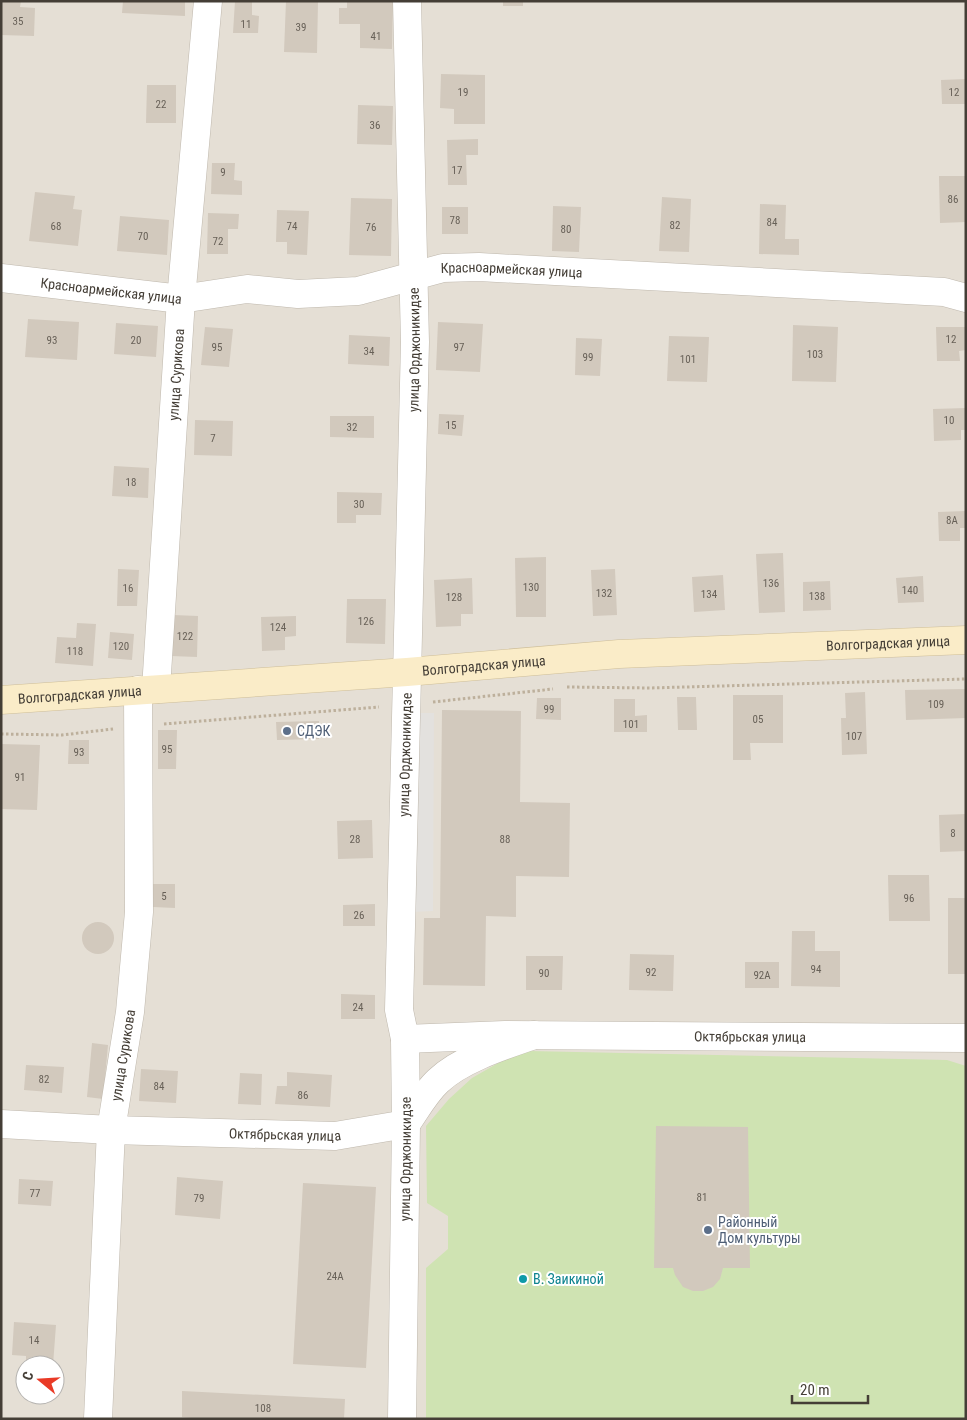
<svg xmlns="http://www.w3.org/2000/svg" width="967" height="1420" viewBox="0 0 967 1420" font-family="'Roboto Condensed',sans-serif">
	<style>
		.residential { fill: #e5dfd5; fill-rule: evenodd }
		.green { fill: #cfe3b2 }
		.parking { fill: #e3e1de }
		.building { fill: #d2c9bd }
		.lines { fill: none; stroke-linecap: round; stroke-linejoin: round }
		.street-casing { stroke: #bfb8ad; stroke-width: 29 }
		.secondary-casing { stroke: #cebe99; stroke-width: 29 }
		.path { stroke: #bdb09c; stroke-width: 3; stroke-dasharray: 2.5 2.5; stroke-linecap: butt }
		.street { stroke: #fff; stroke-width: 28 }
		.secondary { stroke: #faecc8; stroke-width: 28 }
		.service-dot { fill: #5c6f8a; stroke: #fff; stroke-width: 2 }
		.culture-dot { fill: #0f9aa8; stroke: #fff; stroke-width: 2 }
		.labels { text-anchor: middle; stroke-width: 4; stroke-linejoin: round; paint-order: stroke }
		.number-label { font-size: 11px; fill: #686158 }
		.street-label { font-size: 14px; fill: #443e36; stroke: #fff }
		.service-label { font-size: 14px; fill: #4e5e75; stroke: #fff; text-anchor: start }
		.culture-label { font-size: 14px; fill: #0d838f; stroke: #fff; text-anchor: start }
	</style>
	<rect width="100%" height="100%" fill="#f2eee6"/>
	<path class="residential" d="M1,1H966V1419H1ZM25,1365H55V1395H25Z"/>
	<polygon class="green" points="529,1051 947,1060 966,1066 966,1419 426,1419 426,1268 448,1249 448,1216 427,1203 426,1126 449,1099 472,1078 500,1062"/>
	<polygon class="parking" points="416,713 434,713 433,911 411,912"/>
	<g class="building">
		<polygon points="1,1 21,1 20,7 35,8 34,36 1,35"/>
		<polygon points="123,1 185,1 185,16 122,13"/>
		<polygon points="235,1 252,1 252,15 259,16 258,33 233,33"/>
		<polygon points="286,1 318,1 317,53 284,52"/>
		<polygon points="347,1 393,1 392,49 360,48 360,24 339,24 339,8 347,8"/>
		<rect x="503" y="1" width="20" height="5"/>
		<polygon points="441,74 485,75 485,124 454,124 454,109 440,108"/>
		<polygon points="966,79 966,104 942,104 941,80"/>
		<polygon points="147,85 176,85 176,123 146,123"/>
		<polygon points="358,105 393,106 392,145 357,144"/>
		<polygon points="478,139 478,155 466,155 467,185 448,185 447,140"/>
		<polygon points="212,163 235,163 234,180 242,181 242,195 211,194"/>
		<polygon points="939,176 966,176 966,222 940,223"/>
		<polygon points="35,192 75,196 73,209 82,210 78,246 29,241"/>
		<polygon points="662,197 691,199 689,252 659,251"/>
		<polygon points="351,198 392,199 391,256 349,255"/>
		<polygon points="760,204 786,205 785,239 799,239 799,255 759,254"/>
		<polygon points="553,206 581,207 579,252 552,251"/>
		<rect x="442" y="207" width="26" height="27"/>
		<polygon points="277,210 309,211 307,255 287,254 287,242 276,242"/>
		<polygon points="208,213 239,214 238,229 228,229 228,254 207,254"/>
		<polygon points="120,216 169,220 167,255 117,251"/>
		<polygon points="28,319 79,322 77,360 25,357"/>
		<polygon points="438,322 483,324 480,372 436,370"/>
		<polygon points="116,323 158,326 156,357 114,354"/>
		<polygon points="793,325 838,327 836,382 792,381"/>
		<polygon points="205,327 233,329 229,367 201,365"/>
		<polygon points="936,327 966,327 966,350 959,351 960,361 937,361"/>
		<polygon points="349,335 390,337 389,366 348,364"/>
		<polygon points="669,336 709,337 707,382 667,381"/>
		<polygon points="576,338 602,339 600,376 575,375"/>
		<polygon points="966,408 966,430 961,430 961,440 934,441 933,409"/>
		<polygon points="439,414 464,415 462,436 438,434"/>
		<polygon points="330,416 374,416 374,438 330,437"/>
		<polygon points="195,420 233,421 232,456 194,455"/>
		<polygon points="114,466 149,468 148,498 112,496"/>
		<polygon points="337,492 382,493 381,515 356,515 356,523 337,523"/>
		<polygon points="966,511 966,528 960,528 960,541 939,541 938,512"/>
		<polygon points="783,553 785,612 759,613 756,554"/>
		<polygon points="546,557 546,617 516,617 515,558"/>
		<polygon points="118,569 139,570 137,606 117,606"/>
		<polygon points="615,569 617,615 593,616 591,570"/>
		<polygon points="723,575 725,610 694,612 692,577"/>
		<polygon points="923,576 924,602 898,603 896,578"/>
		<polygon points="472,578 473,614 461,614 461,626 436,627 434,580"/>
		<polygon points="830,581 831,610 803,611 803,582"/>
		<polygon points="347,599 386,599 385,644 346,643"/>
		<polygon points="173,615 198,616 197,657 171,656"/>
		<polygon points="296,616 296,636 285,637 285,650 262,651 261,617"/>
		<polygon points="77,623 96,624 93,666 55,663 57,637 76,638"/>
		<polygon points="110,632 134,634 132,660 108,658"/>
		<polygon points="966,689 966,718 906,720 905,690"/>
		<polygon points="865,692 867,754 842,755 841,718 846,718 845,693"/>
		<polygon points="733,695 783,695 783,743 750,743 751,760 733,760"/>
		<polygon points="677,697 696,697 697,730 678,730"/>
		<polygon points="537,698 561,698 561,720 536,719"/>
		<polygon points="614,699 635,699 635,716 647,715 647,732 614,732"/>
		<polygon points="442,710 521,711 520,802 570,803 569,877 516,876 516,917 486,916 485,986 423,985 424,918 440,918"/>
		<polygon points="319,721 319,739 277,740 276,722"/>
		<polygon points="158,730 177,730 176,769 158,769"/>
		<polygon points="69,740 89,740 89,764 68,764"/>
		<polygon points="1,744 40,745 37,810 1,809"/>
		<polygon points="966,814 966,851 940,852 939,815"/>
		<polygon points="372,820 373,858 338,859 337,821"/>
		<polygon points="888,875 929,875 930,921 889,921"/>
		<polygon points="153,884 175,884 175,908 153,907"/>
		<rect x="948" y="898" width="18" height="76"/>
		<polygon points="375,904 375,926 343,926 343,905"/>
		<circle cx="98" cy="938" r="16"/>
		<polygon points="792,931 815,931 815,951 840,951 840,987 791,986"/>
		<polygon points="630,954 674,955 673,991 629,990"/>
		<polygon points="526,956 563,956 562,990 526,990"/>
		<rect x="745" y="962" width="34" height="26"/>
		<polygon points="341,994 375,995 375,1019 341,1019"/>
		<polygon points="92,1043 108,1045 103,1099 87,1097"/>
		<polygon points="26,1065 64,1067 62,1093 24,1090"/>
		<polygon points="141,1069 178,1071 176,1103 139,1101"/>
		<polygon points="287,1072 332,1075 330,1107 275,1104 277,1086 287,1086"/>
		<polygon points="240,1073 262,1074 261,1105 238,1104"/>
		<polygon points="656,1126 748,1127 750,1268 723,1268 720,1279 713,1287 703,1291 693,1291 683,1287 675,1275 673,1268 654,1268"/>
		<polygon points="177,1177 223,1181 220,1219 175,1215"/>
		<polygon points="19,1179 53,1181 51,1206 18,1204"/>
		<polygon points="303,1183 376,1187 366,1368 293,1364"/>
		<polygon points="14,1322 56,1325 53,1365 26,1365 26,1356 12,1355"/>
		<polygon points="182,1391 345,1399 344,1419 200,1419 182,1417"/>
	</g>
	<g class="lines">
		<g class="street-casing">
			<g id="street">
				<path id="s1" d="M1,278L181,299L247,289L298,294L358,291L443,268L479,267L944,292L966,298"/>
				<path id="s2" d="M156,689L181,299L208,1"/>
				<path id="s3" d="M405,1039L505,1035L966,1038"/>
				<path id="s4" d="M1,1124L111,1130L335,1136L406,1124C416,1110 425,1093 438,1081C461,1059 505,1045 534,1035"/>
				<path id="s5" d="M98,1419L111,1130L130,1012L139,912L138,690"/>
				<path id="s6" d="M402,1419L406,1124L405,1039L399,1010L415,342L407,1"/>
			</g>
		</g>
		<g class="secondary-casing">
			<g id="secondary">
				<path id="s7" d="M1,700L407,672L619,654L966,640"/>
			</g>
		</g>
		<g class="path">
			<polyline points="567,687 650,688 966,679"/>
			<polyline points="433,702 553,689"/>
			<polyline points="164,724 379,707"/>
			<polyline points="1,734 62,735 113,729"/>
		</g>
		<use href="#street" class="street"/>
		<use href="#secondary" class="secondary"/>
	</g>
	<g class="service-dot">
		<circle cx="287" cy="731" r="5"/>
		<circle cx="708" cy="1230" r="5"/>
	</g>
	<circle class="culture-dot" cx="523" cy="1279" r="5"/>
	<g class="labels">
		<g class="number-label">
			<text x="18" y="25">35</text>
			<text x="246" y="28">11</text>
			<text x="301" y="31">39</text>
			<text x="376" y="40">41</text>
			<text x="463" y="96">19</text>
			<text x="954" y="96">12</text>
			<text x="161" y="108">22</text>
			<text x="375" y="129">36</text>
			<text x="457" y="174">17</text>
			<text x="223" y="176">9</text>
			<text x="953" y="203">86</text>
			<text x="455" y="224">78</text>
			<text x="772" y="226">84</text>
			<text x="675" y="229">82</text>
			<text x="56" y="230">68</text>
			<text x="292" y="230">74</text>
			<text x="371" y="231">76</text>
			<text x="566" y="233">80</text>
			<text x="143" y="240">70</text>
			<text x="218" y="245">72</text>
			<text x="951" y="343">12</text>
			<text x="52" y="344">93</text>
			<text x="136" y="344">20</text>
			<text x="217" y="351">95</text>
			<text x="459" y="351">97</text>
			<text x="369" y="355">34</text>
			<text x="815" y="358">103</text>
			<text x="588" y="361">99</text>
			<text x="688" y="363">101</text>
			<text x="949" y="424">10</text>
			<text x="451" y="429">15</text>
			<text x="352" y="431">32</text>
			<text x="213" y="442">7</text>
			<text x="131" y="486">18</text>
			<text x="359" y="508">30</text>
			<text x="952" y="524">8А</text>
			<text x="771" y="587">136</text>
			<text x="531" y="591">130</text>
			<text x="128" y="592">16</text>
			<text x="910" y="594">140</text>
			<text x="604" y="597">132</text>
			<text x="709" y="598">134</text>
			<text x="817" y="600">138</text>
			<text x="454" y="601">128</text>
			<text x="366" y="625">126</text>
			<text x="278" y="631">124</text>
			<text x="185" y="640">122</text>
			<text x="121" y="650">120</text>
			<text x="75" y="655">118</text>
			<text x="936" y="708">109</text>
			<text x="549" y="713">99</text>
			<text x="758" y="723">05</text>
			<text x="631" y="728">101</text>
			<text x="854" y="740">107</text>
			<text x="167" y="753">95</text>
			<text x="79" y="756">93</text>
			<text x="20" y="781">91</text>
			<text x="953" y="837">8</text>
			<text x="355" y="843">28</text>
			<text x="505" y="843">88</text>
			<text x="164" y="900">5</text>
			<text x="909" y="902">96</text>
			<text x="359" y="919">26</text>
			<text x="816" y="973">94</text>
			<text x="651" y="976">92</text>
			<text x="544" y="977">90</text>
			<text x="762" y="979">92А</text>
			<text x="358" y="1011">24</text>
			<text x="44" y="1083">82</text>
			<text x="159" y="1090">84</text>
			<text x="303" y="1099">86</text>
			<text x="35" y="1197">77</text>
			<text x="702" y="1201">81</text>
			<text x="199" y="1202">79</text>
			<text x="335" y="1280">24А</text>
			<text x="34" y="1344">14</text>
			<text x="263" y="1412">108</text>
		</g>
		<g class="street-label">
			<text dy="5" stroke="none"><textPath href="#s1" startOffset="516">Красноармейская улица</textPath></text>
			<text dy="5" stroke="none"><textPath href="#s1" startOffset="111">Красноармейская улица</textPath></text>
			<text dy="5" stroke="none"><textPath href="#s6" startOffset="1070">улица Орджоникидзе</textPath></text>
			<text dy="5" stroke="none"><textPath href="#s2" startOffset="315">улица Сурикова</textPath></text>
			<text dy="5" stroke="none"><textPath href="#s7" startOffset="889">Волгоградская улица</textPath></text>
			<text dy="5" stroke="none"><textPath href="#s7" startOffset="484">Волгоградская улица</textPath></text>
			<text dy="5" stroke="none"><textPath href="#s7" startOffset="79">Волгоградская улица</textPath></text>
			<text dy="5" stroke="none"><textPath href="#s6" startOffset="665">улица Орджоникидзе</textPath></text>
			<text dy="5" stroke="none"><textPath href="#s3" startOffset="345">Октябрьская улица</textPath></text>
			<text dy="5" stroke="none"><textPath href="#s5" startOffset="365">улица Сурикова</textPath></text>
			<text dy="5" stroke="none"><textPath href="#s4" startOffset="284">Октябрьская улица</textPath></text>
			<text dy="5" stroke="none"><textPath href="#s6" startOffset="260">улица Орджоникидзе</textPath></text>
		</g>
		<g class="service-label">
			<text x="297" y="736">СДЭК</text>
			<text x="718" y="1227">Районный<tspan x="718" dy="16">Дом культуры</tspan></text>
		</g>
		<g class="culture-label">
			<text x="533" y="1284">В. Заикиной</text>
		</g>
	</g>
	<rect width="967" height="1420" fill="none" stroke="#443e36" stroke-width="5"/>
	<g transform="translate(40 1380) rotate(288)"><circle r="24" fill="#ffffff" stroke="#b4b2af"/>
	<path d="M0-4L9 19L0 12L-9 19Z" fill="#e93a26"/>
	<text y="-8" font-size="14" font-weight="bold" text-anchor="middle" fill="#443e36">С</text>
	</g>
	<path d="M792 1395v8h76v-8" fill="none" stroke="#443e36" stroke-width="2.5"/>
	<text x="800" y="1395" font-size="15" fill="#443e36" stroke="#ffffff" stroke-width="4" paint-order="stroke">20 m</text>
</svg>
